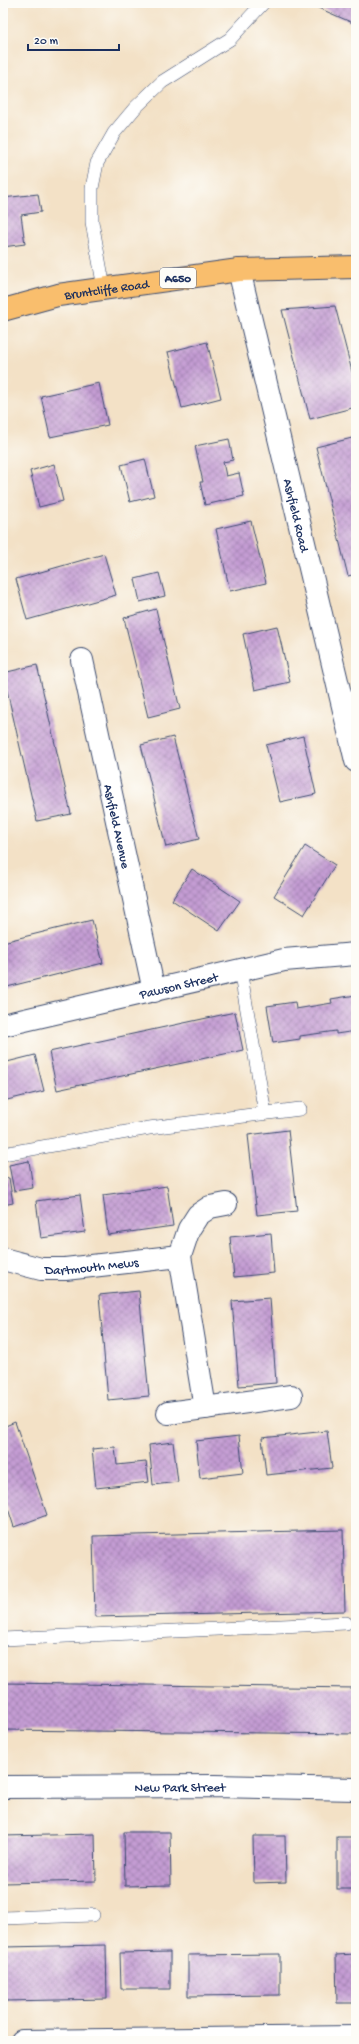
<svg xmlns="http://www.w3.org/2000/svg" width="359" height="2044" viewBox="0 0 359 2044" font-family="'Gochi Hand',sans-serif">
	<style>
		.building { fill: url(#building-cross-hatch) }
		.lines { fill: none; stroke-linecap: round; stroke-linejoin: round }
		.lane-casing { stroke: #3b4a6e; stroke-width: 14 }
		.street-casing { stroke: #3b4a6e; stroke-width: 24 }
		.primary-casing { stroke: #3b4a6e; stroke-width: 24 }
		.lane { stroke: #fff; stroke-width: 13 }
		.street { stroke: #fff; stroke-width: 22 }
		.primary { stroke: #f9be6d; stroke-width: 22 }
		.labels { text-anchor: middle; stroke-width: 4; stroke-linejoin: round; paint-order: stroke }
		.shield { fill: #fdfcf7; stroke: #5f6c8c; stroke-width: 1 }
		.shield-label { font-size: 12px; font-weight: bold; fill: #1b2f5e }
		.street-label { font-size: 13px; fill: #1b2f5e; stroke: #fdfcf7 }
	</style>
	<defs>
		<pattern id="building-cross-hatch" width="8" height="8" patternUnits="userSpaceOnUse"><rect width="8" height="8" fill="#c49cd3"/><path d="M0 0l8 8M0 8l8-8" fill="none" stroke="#9e80ae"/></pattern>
	</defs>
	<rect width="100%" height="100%" fill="#fdfcf7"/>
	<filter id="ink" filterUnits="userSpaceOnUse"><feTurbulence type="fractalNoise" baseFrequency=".025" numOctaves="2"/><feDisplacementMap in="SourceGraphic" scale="8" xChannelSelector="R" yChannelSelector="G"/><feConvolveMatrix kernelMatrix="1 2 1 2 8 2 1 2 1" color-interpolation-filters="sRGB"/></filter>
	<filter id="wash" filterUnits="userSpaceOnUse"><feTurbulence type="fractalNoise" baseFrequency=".012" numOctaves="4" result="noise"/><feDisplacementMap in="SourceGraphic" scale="16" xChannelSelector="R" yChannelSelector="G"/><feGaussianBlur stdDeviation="0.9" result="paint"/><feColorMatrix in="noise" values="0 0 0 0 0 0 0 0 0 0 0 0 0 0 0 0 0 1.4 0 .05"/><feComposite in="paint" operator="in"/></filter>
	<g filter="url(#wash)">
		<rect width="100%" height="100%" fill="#f3e1c6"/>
		<g id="blocks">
			<g class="building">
				<polygon points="307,3 356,3 356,16 353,23"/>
				<polygon points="38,194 41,212 21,215 25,244 3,247 3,198"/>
				<polygon points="335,306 356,387 356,407 310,419 282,310"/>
				<polygon points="207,342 221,398 182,408 168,352"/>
				<polygon points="99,383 108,425 50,437 41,396"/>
				<polygon points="356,437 356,574 348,576 316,447"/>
				<polygon points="229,439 233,460 223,462 226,476 239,473 244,496 205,505 200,482 203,482 195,446"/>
				<polygon points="145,459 154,496 130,502 121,465"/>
				<polygon points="54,464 63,501 39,507 30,471"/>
				<polygon points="251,521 266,583 230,591 216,529"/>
				<polygon points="104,554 116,595 27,620 16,579"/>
				<polygon points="159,573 165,596 140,602 135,579"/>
				<polygon points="156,609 180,709 148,717 124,618"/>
				<polygon points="277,626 290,682 255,690 243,634"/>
				<polygon points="37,665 71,814 37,821 3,673"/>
				<polygon points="303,736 316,794 280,802 266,745"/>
				<polygon points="173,737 199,839 166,847 141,745"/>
				<polygon points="305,846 335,865 304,915 274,896"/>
				<polygon points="192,869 240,901 219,931 172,900"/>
				<polygon points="92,920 103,963 3,988 3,942"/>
				<polygon points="356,995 356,1031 336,1034 336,1031 300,1036 300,1039 273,1043 267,1006 295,1002 296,1009 332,1003 331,999"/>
				<polygon points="235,1012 243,1050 57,1090 49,1052"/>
				<polygon points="35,1055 44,1091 3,1101 3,1063"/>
				<polygon points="288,1130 297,1211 257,1215 248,1135"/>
				<polygon points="29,1161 33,1188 14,1191 9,1165"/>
				<polygon points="9,1178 13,1203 3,1205 3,1179"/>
				<polygon points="167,1186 173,1226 108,1235 103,1195"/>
				<polygon points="80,1195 85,1232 41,1238 36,1201"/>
				<polygon points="271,1233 274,1273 234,1277 230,1237"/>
				<polygon points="139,1291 149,1396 108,1400 99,1295"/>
				<polygon points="270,1298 276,1383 239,1386 232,1301"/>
				<polygon points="15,1422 47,1515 14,1527 3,1493 3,1427"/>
				<polygon points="327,1431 332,1468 266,1475 262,1438"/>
				<polygon points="239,1436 243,1473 200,1478 196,1441"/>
				<polygon points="173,1442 178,1482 153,1485 149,1445"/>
				<polygon points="115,1447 117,1465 146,1462 149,1482 96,1488 92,1449"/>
				<polygon points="343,1530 345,1611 95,1617 93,1536"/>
				<polygon points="3,1683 356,1688 356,1734 3,1730"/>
				<polygon points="124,1832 170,1832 171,1885 125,1886"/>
				<polygon points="95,1834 96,1881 3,1883 3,1836"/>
				<polygon points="253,1836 285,1836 286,1882 254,1883"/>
				<rect x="337" y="1837" width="19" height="52"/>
				<polygon points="106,1945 107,1999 5,2001 4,1947"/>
				<polygon points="170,1952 170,1989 121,1989 120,1953"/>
				<polygon points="280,1954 280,1995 188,1996 188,1955"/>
				<polygon points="356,1954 356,2003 337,2003 336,1955"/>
			</g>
		</g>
	</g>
	<g filter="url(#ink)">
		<use href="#blocks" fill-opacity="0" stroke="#3b4a6e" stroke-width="1"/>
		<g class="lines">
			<g class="lane-casing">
				<g id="lane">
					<polyline points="104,288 92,222 92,188 97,163 114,133 135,108 162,82 230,39 263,3"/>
					<polyline points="240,970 265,1113"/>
					<polyline points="3,1154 149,1128 300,1109"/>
					<polyline points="3,1639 346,1623"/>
					<polyline points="3,1918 93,1915"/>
				</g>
			</g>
			<g class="street-casing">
				<g id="street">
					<path id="s1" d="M239,270L356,761"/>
					<path id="s2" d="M82,660L154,991"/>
					<path id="s3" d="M3,1025L284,960L356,954"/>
					<path id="s4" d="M3,1259L41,1269H65L180,1256"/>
					<polyline points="205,1408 180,1256 189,1229 198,1215 210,1207 226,1204"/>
					<polyline points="168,1413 291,1396"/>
					<path id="s5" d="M3,1787L214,1786L356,1789"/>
					<polyline points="22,2041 356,2037"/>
				</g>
			</g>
			<g class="primary-casing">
				<g id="primary">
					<path id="s6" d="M3,310L58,295L239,270L356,267"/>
				</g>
			</g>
			<use href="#lane" class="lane"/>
			<use href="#street" class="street"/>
			<use href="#primary" class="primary"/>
		</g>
	</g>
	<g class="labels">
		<rect class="shield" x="160" y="268" width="36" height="20" rx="3"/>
		<g class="shield-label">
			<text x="178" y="282">A650</text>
		</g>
		<g class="street-label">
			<text dy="5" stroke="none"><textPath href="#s6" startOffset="106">Bruntcliffe Road</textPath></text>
			<text dy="5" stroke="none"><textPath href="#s1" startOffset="252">Ashfield Road</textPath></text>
			<text dy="5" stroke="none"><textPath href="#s2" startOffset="170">Ashfield Avenue</textPath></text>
			<text dy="5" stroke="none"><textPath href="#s3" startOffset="180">Pawson Street</textPath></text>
			<text dy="5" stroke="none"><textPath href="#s4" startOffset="90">Dartmouth Mews</textPath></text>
			<text dy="5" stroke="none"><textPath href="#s5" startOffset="177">New Park Street</textPath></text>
		</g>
	</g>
	<rect width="359" height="2044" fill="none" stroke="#fdfcf7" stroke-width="16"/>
	<path d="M28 44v6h91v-6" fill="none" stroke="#1b2f5e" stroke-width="2"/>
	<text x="34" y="44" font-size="12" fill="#1b2f5e" stroke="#fdfcf7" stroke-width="3" paint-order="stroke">20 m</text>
</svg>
